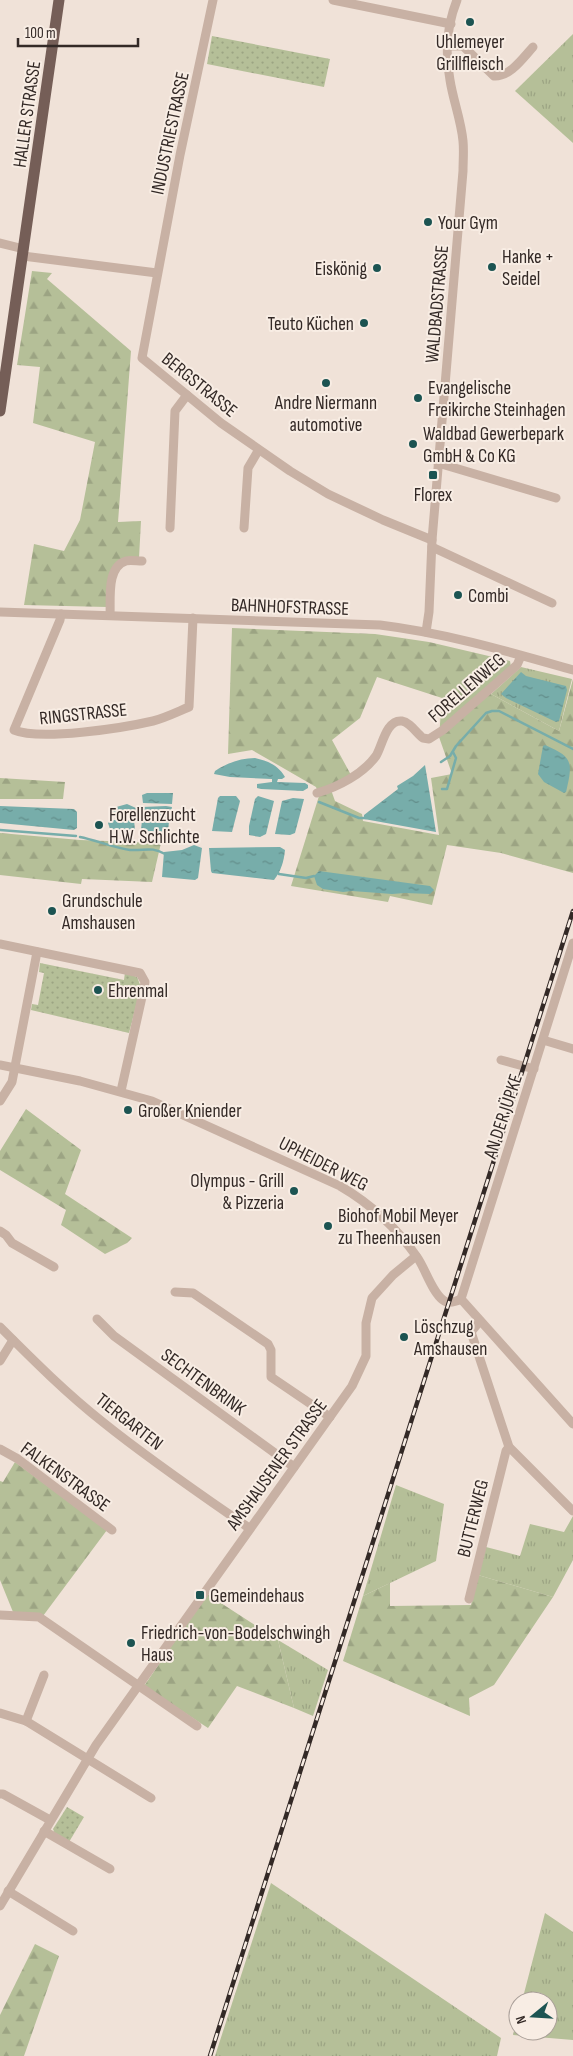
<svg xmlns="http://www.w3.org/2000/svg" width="573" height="2056" viewBox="0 0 573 2056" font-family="'Sofia Sans Condensed',sans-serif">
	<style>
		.grass { fill: url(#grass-tufts) }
		.forest { fill: url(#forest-firs); fill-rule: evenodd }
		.park { fill: url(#park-dots) }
		.water { fill: url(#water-ripples) }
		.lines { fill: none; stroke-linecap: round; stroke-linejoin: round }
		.stream { stroke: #77adaa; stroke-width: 2.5 }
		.minor { stroke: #c8b1a4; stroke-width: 9 }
		.major { stroke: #755e57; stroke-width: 11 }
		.rail-casing { stroke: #332926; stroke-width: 4.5 }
		.rail { stroke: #f8ede4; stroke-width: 2.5; stroke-dasharray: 8; stroke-linecap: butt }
		.poi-dot { fill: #1c5452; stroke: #f8ede4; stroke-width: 2 }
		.labels { text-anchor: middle; stroke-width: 4; stroke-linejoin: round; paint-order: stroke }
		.poi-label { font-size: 19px; fill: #332926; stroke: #f8ede4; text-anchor: start }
		.street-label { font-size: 19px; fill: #332926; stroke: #f8ede4 }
	</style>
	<defs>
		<pattern id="grass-tufts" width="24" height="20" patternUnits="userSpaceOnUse" patternTransform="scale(1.25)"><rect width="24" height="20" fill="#b5bf98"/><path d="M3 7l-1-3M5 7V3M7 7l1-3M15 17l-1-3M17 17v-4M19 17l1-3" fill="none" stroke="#9ca483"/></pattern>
		<pattern id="forest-firs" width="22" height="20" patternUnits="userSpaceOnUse" patternTransform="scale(1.25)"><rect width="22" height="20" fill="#b5bf98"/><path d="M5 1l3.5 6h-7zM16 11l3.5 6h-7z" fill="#9ca483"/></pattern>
		<pattern id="park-dots" width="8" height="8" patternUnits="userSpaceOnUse" patternTransform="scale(1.25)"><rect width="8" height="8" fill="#b5bf98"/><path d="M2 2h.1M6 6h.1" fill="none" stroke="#9ca483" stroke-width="1.8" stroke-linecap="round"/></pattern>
		<pattern id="water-ripples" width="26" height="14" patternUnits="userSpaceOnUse" patternTransform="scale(1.25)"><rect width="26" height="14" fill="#77adaa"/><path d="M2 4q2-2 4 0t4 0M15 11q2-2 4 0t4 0" fill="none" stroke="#628d8a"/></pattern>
	</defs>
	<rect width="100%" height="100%" fill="#f0e2d8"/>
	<g class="grass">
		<polygon points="573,34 573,143 515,91"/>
		<polygon points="521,667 572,679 559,731 491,694"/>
		<polygon points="396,1485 444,1504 436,1561 363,1596"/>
		<polygon points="573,1516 573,1560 553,1597 478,1575 486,1547 520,1556 530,1524 564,1532"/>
		<polygon points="278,1640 328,1670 313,1716 294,1708"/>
		<polygon points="271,1883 501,2038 497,2056 215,2056"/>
		<polygon points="545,1913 573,1932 573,2040 513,2035 518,2015 518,2031 548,2031 548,2001 522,2001"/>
	</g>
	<g class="forest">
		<path d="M32,271L52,273L47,279L131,351L118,522L141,521L139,558C104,560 109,578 107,607L24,605L34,544L64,551L80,520L95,442L33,423L40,367L17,365Z"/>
		<path d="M232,628L375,634L429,642L510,661L511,667L482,692L491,694L559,731L573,679V873L501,853L447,845L432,905L390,896L388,902L291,886L319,796L316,787L252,750L228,754ZM377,677L442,698L439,737L452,774L431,778L439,835L363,821L362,814L335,801L330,787L351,775L332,740L360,718Z"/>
		<polygon points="0,778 65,782 63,799 0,799"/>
		<polygon points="0,833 80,840 161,843 152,882 82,879 81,884 0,875"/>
		<polygon points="26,1109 81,1150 65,1194 132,1238 127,1243 105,1254 61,1225 66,1210 0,1170 0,1151"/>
		<polygon points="15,1462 107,1530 43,1616 13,1612 0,1580 0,1481 3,1482"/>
		<polygon points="478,1575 553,1597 494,1685 469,1698 470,1716 343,1661 363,1596 390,1583 390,1606 471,1605"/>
		<polygon points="207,1594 278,1640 294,1708 237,1686 208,1728 144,1686"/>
		<polygon points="35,1944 59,1956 24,2056 0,2056 0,2015"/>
	</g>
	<g class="park">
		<polygon points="212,36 330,59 324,87 207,64"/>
		<polygon points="40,963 124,980 125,972 137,977 141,987 129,1033 31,1010 32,1004 38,1005 44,973 39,972"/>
		<polygon points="67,1807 84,1817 69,1842 55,1834 53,1829"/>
	</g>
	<g class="water">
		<polygon points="521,672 526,676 566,686 567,690 559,721 556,722 506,698 501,694"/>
		<path d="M545,745C573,757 573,762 566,792L564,793L544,782L538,774L543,746Z"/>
		<path d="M255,758C268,761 278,765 285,777L282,779H278L277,782L305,783L308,785V788L303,791L261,789L257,788V784L272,782V779L230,777L214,774L215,771C227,763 241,758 255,758Z"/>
		<polygon points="425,765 436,832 364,819 364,815 398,789 397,786 413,776"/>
		<polygon points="147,793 173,793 172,804 143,803 142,795"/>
		<polygon points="220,796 236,796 240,801 232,832 212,831 218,798"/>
		<polygon points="258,796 274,801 266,834 260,837 249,835 249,826 255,799"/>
		<polygon points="293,798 304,799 295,833 290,835 275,834 282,801"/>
		<polygon points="127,804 136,808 135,817 111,816 109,814 109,809"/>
		<polygon points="0,806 74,809 77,812 77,828 74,830 0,823"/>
		<polygon points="166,806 172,807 170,818 142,817 142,807"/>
		<polygon points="111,820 134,820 135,830 110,829 108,823"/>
		<polygon points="142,820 169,821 168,832 143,831 141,830"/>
		<polygon points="194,845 202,848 198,878 195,880 162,877 164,852 182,850"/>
		<path d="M280,847L285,850C284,861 281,871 274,880L212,873L211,871L209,848Z"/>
		<polygon points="319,871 430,886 434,890 430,894 405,893 392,894 352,891 343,892 323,889 317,885 314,876"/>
	</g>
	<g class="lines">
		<g class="stream">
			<polyline points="441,762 450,756 456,746 486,713 492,711 499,711 573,749"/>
			<polyline points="442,789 447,789 456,758 453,752"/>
			<polyline points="319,802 359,818 366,818"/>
			<polyline points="0,830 76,836"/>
			<path d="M80,837C95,840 115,848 130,850C145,851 151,846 165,854"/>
			<polyline points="277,872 279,874 306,878 314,876"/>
		</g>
		<g class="minor">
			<polyline points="213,0 180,155 142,358 221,423 290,471 328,494 383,520 432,540"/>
			<polyline points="333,0 451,24"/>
			<path d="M447,46H463L494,76C510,77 523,58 533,47"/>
			<polyline points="0,243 24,249"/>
			<polyline points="23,256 157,273"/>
			<polyline points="438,463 556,498"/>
			<polyline points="170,528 175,411 187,395"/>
			<polyline points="244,528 248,468 258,451"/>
			<polyline points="432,547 552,603"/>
			<path d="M0,612L380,625C446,633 510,652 573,670"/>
			<path d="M61,614L60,620L14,730C40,741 123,728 153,721C165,718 177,712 189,707L193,618"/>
			<path d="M110,615C111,600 106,567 126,561C130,560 137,561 142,561"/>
			<path d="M426,632L429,612L432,540L463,171C463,161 464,151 463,141C461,120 453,100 450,80C445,54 447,25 457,0"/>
			<path d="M317,793C338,787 363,774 376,756C382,747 386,719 402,721C410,722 417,734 423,738L429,739L443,730L517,665L521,656"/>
			<polyline points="0,944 140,973 145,982 144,988 121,1091"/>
			<polyline points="543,1040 573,1049"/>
			<polyline points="501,1060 534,1069"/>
			<path d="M0,1065L80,1081L152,1101L340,1186C371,1204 396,1227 417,1257C425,1268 432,1292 443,1300C448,1304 455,1302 461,1299"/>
			<polyline points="0,1101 12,1082 37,952"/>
			<polyline points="0,1231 6,1235 12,1243 54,1267"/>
			<polyline points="175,1292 193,1293 268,1344 271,1350 271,1377 330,1417"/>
			<polyline points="461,1299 573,943"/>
			<polyline points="461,1299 573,1424"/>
			<polyline points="97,1319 114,1336 294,1467"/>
			<polyline points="480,1321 471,1332 509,1447 573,1511"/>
			<path d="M0,1327C33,1360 67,1394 104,1423C150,1460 200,1494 249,1528"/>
			<polyline points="0,1361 13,1340"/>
			<polyline points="0,1449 18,1459 112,1530"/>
			<polyline points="469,1599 506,1451 509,1447"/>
			<polyline points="0,1615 39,1617 197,1726"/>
			<polyline points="0,1713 26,1721 151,1798"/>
			<polyline points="26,1721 44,1675"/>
			<polyline points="0,1794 3,1794 50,1820"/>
			<polyline points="44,1831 110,1869"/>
			<polyline points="8,1891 73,1931"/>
			<polyline points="0,1906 96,1745 352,1386 366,1356 366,1323 372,1298 393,1275 416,1256"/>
		</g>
		<polyline class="major" points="0,411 59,0"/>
		<g class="rail-casing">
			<polyline id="rail" points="210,2056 573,911"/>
		</g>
		<use href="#rail" class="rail"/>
	</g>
	<g class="poi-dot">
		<circle cx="470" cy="22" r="5"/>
		<circle cx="428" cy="222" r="5"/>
		<circle cx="492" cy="267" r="5"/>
		<circle cx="377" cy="268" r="5"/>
		<circle cx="364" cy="323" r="5"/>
		<circle cx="326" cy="383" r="5"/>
		<circle cx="418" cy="398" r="5"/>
		<circle cx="413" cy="444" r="5"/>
		<rect x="428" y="470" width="10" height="10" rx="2.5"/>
		<circle cx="458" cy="595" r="5"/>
		<circle cx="99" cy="825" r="5"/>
		<circle cx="52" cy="911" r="5"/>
		<circle cx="98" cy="990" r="5"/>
		<circle cx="128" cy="1110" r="5"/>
		<circle cx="294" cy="1191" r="5"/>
		<circle cx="328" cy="1226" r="5"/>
		<circle cx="404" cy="1337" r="5"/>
		<rect x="195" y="1590" width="10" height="10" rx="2.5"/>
		<circle cx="131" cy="1643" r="5"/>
	</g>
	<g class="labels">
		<g class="poi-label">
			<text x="470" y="48" text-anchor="middle">Uhlemeyer<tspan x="470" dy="22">Grillfleisch</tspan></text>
			<text x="438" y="229">Your Gym</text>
			<text x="502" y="263">Hanke +<tspan x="502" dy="22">Seidel</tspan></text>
			<text x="367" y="275" text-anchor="end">Eiskönig</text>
			<text x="354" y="330" text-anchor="end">Teuto Küchen</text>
			<text x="428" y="394">Evangelische<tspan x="428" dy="22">Freikirche Steinhagen</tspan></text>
			<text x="326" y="409" text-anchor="middle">Andre Niermann<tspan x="326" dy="22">automotive</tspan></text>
			<text x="423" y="440">Waldbad Gewerbepark<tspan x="423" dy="22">GmbH &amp; Co KG</tspan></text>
			<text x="433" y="501" text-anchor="middle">Florex</text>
			<text x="468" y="602">Combi</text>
			<text x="109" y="821">Forellenzucht<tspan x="109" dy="22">H.W. Schlichte</tspan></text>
			<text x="62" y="907">Grundschule<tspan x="62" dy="22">Amshausen</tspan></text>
			<text x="108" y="997">Ehrenmal</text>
			<text x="138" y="1117">Großer Kniender</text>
			<text x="284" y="1187" text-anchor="end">Olympus - Grill<tspan x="284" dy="22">&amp; Pizzeria</tspan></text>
			<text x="338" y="1222">Biohof Mobil Meyer<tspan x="338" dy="22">zu Theenhausen</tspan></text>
			<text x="414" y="1333">Löschzug<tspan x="414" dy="22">Amshausen</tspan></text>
			<text x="210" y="1602">Gemeindehaus</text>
			<text x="141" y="1639">Friedrich-von-Bodelschwingh<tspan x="141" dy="22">Haus</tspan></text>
		</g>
		<g class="street-label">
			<text transform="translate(26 114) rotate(-82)" y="7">HALLER STRASSE</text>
			<text transform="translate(169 133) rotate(-78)" y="7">INDUSTRIESTRASSE</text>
			<text transform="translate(436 304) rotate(-85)" y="7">WALDBADSTRASSE</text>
			<text transform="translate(200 384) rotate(39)" y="7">BERGSTRASSE</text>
			<text transform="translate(290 606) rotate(2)" y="7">BAHNHOFSTRASSE</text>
			<text transform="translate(466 687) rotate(-41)" y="7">FORELLENWEG</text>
			<text transform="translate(83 713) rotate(-6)" y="7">RINGSTRASSE</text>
			<text transform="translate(502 1116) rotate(-72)" y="7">AN DER JÜPKE</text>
			<text transform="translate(324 1163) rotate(27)" y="7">UPHEIDER WEG</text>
			<text transform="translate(204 1381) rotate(36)" y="7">SECHTENBRINK</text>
			<text transform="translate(130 1421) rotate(38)" y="7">TIERGARTEN</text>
			<text transform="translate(276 1464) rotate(-54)" y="7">AMSHAUSENER STRASSE</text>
			<text transform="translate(66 1476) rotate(36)" y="7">FALKENSTRASSE</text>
			<text transform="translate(472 1518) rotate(-76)" y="7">BUTTERWEG</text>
		</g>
	</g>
	<g transform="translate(533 2016) rotate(252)"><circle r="24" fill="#f8ede4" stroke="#a99f98"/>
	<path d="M0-4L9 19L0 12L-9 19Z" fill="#1c5452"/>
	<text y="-8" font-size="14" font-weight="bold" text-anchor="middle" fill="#332926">N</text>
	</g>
	<path d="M18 38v8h120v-8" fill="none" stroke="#332926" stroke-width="2.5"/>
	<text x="25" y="38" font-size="15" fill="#332926" stroke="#f8ede4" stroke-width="4" paint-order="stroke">100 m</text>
</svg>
